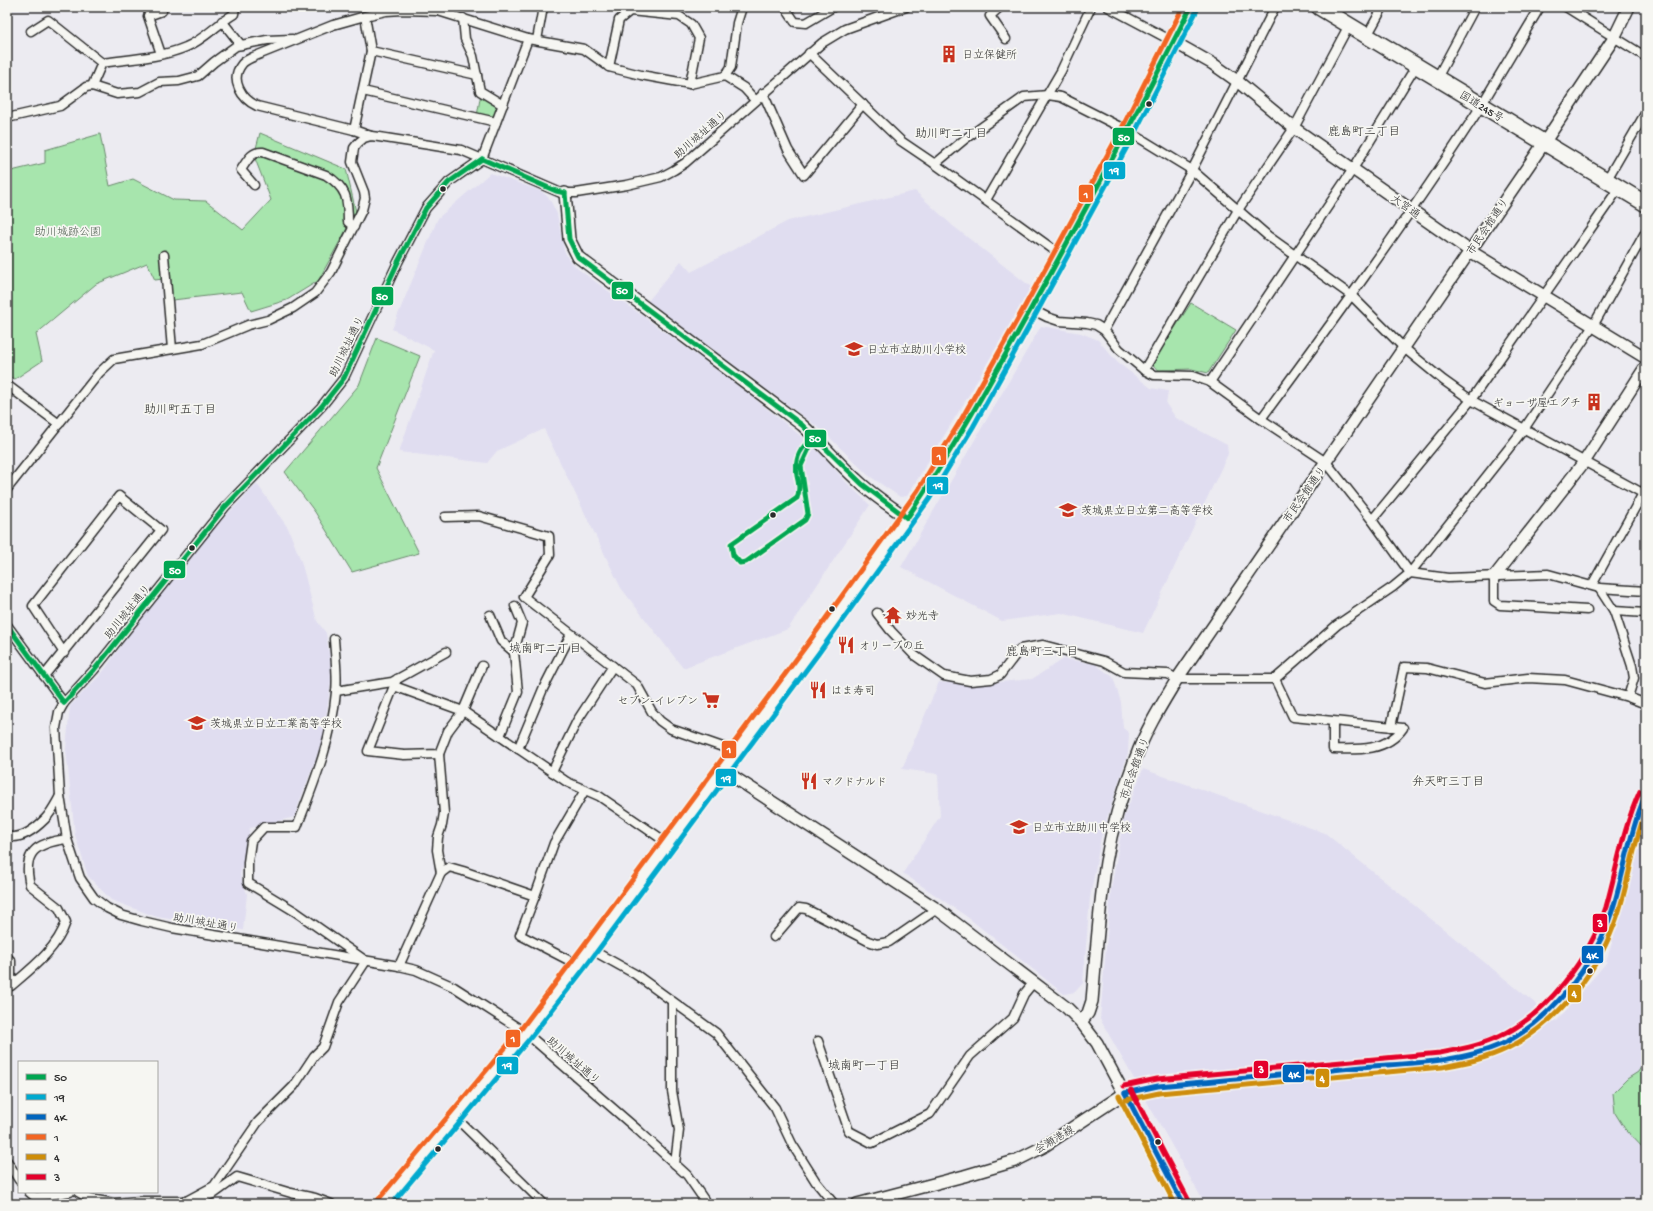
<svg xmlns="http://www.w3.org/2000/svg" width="1653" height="1211" viewBox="0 0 1653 1211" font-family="'Gochi Hand','Klee One',sans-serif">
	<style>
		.built { fill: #e0ddf0 }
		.green { fill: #a7e5ad; stroke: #69886c }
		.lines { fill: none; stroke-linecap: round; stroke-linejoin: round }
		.street-casing { stroke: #2b2b2b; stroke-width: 11 }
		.secondary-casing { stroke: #2b2b2b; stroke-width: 14 }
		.highway-casing { stroke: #2b2b2b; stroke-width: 18 }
		.street { stroke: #f6f6f2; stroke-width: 8 }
		.secondary { stroke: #f6f6f2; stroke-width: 11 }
		.highway { stroke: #f6f6f2; stroke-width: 15 }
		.bus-1-casing { stroke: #f6f6f2; stroke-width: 8 }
		.bus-2-casing { stroke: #f6f6f2; stroke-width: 8 }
		.bus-3-casing { stroke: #f6f6f2; stroke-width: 8 }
		.bus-4-casing { stroke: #f6f6f2; stroke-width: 8 }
		.bus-5-casing { stroke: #f6f6f2; stroke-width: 8 }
		.bus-6-casing { stroke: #f6f6f2; stroke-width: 8 }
		.bus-1 { stroke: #00a651; stroke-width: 5 }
		.bus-2 { stroke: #00a9ce; stroke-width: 5 }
		.bus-3 { stroke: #0065bd; stroke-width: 5 }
		.bus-4 { stroke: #f26522; stroke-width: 5 }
		.bus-5 { stroke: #ce8d09; stroke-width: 5 }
		.bus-6 { stroke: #e4002b; stroke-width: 5 }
		.bus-dot { fill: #2b2b2b; stroke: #f6f6f2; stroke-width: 1.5 }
		.labels { text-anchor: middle; stroke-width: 3.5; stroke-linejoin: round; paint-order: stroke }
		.poi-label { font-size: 11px; fill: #2b2b2b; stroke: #f6f6f2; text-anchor: start }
		.street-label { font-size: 11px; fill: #2b2b2b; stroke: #f6f6f2 }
		.park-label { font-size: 11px; fill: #4a5a4c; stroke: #f6f6f2 }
		.neighbourhood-label { font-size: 12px; fill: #2b2b2b; stroke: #f6f6f2 }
		.line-badge { stroke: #f6f6f2; stroke-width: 1.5 }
		.badge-label { font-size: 11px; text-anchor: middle; font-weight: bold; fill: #fff }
	</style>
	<rect width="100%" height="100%" fill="#ecebf1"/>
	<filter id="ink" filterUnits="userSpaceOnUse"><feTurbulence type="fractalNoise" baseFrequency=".025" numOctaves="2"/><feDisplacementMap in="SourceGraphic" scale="8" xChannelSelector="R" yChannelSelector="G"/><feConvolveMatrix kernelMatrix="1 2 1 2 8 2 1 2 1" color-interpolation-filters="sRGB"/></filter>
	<g filter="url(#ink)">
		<g class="built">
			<polygon points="490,173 541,191 549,198 557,214 564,250 569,260 578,269 740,387 802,437 823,456 846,482 870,505 788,629 683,668 621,588 544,429 497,451 487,463 399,452 434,350 392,329 438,218"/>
			<polygon points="915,191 953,226 1031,287 967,398 907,496 900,497 868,475 823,431 648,301 681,261 691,272 788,221"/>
			<polygon points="1041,326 1081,333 1098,340 1117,362 1151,388 1168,391 1166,404 1176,418 1227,445 1228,454 1143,633 1061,613 1002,621 901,567"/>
			<polygon points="257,484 288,528 301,561 317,621 326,633 332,674 323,739 294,817 250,828 240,875 247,894 243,930 157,917 111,900 88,876 75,835 66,749 70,706 102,673 131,632 214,528"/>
			<polygon points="1064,659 1095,664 1113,677 1121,702 1123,728 1129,733 1128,753 1101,837 1090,898 1083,983 1075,992 1064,994 966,916 903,873 940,816 938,774 902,769 939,682 970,685 1032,679"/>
			<polygon points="1143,769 1325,833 1557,1021 1606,963 1646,827 1646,1204 1205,1204 1100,1019 1111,889 1124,817"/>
		</g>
		<g class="green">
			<polygon points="481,93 501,106 496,121 477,116"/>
			<polygon points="260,133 346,169 356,212 318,281 287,300 251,311 242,292 164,301 163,279 155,280 147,263 96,284 36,334 42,361 15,379 7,376 7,172 45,163 45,150 100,134 110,186 133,179 174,200 206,201 243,230 271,200 254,156"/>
			<polygon points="1191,303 1236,330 1208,373 1192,369 1159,370 1151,365"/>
			<polygon points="377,338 420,356 376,468 419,553 352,572 315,512 285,472 359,385"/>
			<polygon points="1646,1059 1646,1151 1625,1129 1615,1113 1613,1093 1627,1079 1638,1072"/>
		</g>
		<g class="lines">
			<g class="street-casing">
				<g id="street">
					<polyline points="785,7 795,22 806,23 833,7"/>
					<polyline points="1000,7 990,16 1006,39"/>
					<polyline points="1108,7 1174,42"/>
					<polyline points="1566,7 1646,57"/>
					<polyline points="463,18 465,39 473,56 480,91 503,105"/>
					<polyline points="222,21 241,45"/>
					<polyline points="31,31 48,20 102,63 92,86"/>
					<polyline points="1367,36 1383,7"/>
					<polyline points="537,40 543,7"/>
					<polyline points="371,51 477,75"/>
					<polyline points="809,53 901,141 935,164 965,139 1024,97 1048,95 1061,97 1128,131 1192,170 1268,236 1352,296 1404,348 1443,380 1471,400 1646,495"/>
					<polyline points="161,54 148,16 162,11"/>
					<path d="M102,63C129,59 160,58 186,47C204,40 217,24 234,14L235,7"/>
					<polyline points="609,67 619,20 630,11 679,16 691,24 699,38 690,84"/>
					<polyline points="725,76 731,67 737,23 742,7"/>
					<polyline points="1437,78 1475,7"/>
					<polyline points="363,91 496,122"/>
					<polyline points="763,93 788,150 804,175 863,104"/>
					<polyline points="7,118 60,106 86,87 92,86 117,94 140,92 159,82 179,81 198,76 214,62 236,46 267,40 292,39"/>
					<polyline points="354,130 371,51 365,16"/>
					<path d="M371,136L354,130L257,106C242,99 229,80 242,64C244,61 249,59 253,57L333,25L365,16L386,11L403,10L438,11L528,39L584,49L609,67L641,75L690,84L725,76L744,88L755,100"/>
					<polyline points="482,159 449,182 426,208 398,262 344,378 321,407 225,507 94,670 64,703 59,712 56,728 60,796 67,839 80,878 94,898 107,908 121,915 142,921 172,928 399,966 416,970 454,987 526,1033 639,1131 687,1175 707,1204"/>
					<polyline points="482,159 528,39"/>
					<polyline points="935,164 1061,255"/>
					<polyline points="1606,181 1646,112"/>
					<path d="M254,185L241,170C247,161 251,151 263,152L326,175C347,188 348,199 348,222L354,227"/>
					<polyline points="986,200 1061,71 1091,7"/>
					<polyline points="164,255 172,349"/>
					<polyline points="1031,309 1047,317 1059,321 1087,323 1096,325 1104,330 1119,349 1144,370 1154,375 1193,376 1210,382 1261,419 1326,462 1372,520 1410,573 1448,578 1548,574 1599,588 1646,591"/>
					<polyline points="1104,330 1192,170 1275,7"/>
					<polyline points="1144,370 1238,210 1294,128 1349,25"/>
					<polyline points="1210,382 1353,169 1416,66"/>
					<polyline points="7,385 59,424"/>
					<path d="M1261,419C1337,316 1412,213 1481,106C1501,73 1520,40 1540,7"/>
					<polyline points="7,489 99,373 114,359 202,344 248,325 268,320 293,308 315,293 331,272 362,210 365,198 364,192 352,162 354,148 358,143 364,138 371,136 379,137 461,150 561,193 576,193 627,185 661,177 674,170 685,163 822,43 845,29 906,7"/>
					<polyline points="445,517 479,516 549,536 550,555 524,597 637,685 652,712 660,721 671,729 737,752"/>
					<polyline points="1372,520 1471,400 1619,188"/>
					<polyline points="1494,577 1494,601 1500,605 1587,610"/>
					<polyline points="1592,585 1646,488"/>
					<polyline points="1599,588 1614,611 1632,666 1634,678 1628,697"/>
					<polyline points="1614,611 1646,613"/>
					<polyline points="877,613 891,631 914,655 944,676 970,681 991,679 1000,675 1020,649 1043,645 1104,661 1124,672 1168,674 1177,679 1275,679 1337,625 1393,587 1410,573 1524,429 1593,326 1646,231"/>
					<polyline points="490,615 501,641 514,652"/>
					<polyline points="7,625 64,703"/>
					<polyline points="482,666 463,711 567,782 599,796 669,844"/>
					<polyline points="44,676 161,530 119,496 33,606 64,653"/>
					<path d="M1275,679L1293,717L1403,728C1387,751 1359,750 1333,749V721"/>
					<polyline points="394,686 463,711 448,731 439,754 404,755 368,751 394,686 397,679"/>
					<polyline points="336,691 392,682 446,652"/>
					<polyline points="1391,727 1404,667 1427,668 1485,683 1528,678 1565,680 1628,697 1646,704"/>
					<polyline points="500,736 518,692 514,652 522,623 515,606"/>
					<polyline points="518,749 543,689 571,634"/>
					<polyline points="439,754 444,813 442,825 438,837 437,850 441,873"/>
					<polyline points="552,772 577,721 613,666"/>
					<path d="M7,836C20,840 35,829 45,819C51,813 56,803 60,796"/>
					<polyline points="535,896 554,843 585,790"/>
					<polyline points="774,937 799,908 806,909 868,941 877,944 889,942 937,909"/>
					<polyline points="590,949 635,974 716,1033 775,1108 792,1144 816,1182 834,1204"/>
					<path d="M7,957L11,961V986C32,968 57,949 66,922L59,908L30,885C22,852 36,843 67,839"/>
					<polyline points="399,966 441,873 449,867 463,871 535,896 520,935 578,965"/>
					<polyline points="672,1002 672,1091 679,1130 675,1164"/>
					<polyline points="818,1041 849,1131 872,1143 930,1114 970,1056 1013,1018 1024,994 1033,983"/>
					<polyline points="456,1118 544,1204"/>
					<polyline points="7,1161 19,1180"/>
					<polyline points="29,1192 35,1197 70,1192"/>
					<polyline points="78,1192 90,1199 114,1203 140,1201 196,1201 215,1193 237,1177 291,1193 315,1198 331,1204"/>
					<path d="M188,1200L214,1186L258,1122L294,1086L314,1056L323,1047L339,1002L366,961L296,912L248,883V862L251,841L264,827H297C314,783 332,739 336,692C338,675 335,656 334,639"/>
				</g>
			</g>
			<g class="secondary-casing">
				<g id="secondary">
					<polyline points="1174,42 1213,64 1237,81 1294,128 1470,251 1646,358"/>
					<path d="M565,193L569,239L578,257L802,425C821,442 837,462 856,479C871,494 890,506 907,518"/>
					<polyline points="1494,577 1584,462 1646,366"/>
					<polyline points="723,770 937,909 1067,1008 1081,1022 1097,1043 1183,1204"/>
					<path d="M1081,1022L1088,1013L1092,1001C1096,955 1099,908 1106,862C1112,827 1123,790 1136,757C1146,729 1162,704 1177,679L1544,143L1614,38L1629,7"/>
					<path d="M857,1204L964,1176L1015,1161L1043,1147L1125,1093L1141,1089L1441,1060C1462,1056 1483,1052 1503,1043C1546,1023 1592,967 1608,922C1619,892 1623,859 1633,828C1636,816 1641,805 1646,794"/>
				</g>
			</g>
			<g class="highway-casing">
				<g id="highway">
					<polyline points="1319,7 1646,204"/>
					<polyline points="383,1204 526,1033 578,965 812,650 924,494 967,424 1031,309 1128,131 1191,7"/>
				</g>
			</g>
			<use href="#street" class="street"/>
			<use href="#secondary" class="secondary"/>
			<use href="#highway" class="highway"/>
			<g class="bus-1-casing">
				<g id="bus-1">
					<polyline points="482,159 556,191 565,193"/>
					<polyline points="565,193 569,239 578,257 802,425 862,484 907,518"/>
					<path d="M815,436L801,466L808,514L805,520L746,562L740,563L733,555L731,544L797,498C800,490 799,484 797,476C794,457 801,447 815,436Z"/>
					<path d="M907,518C959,441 1003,359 1048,278C1097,188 1145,98 1191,7"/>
					<polyline points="7,625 64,703"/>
					<polyline points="64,703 94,670 225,507 321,407 344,378 398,262 426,208 449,182 482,159"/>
				</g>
			</g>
			<g class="bus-2-casing">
				<polyline id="bus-2" points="392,1204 531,1037 584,969 818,654 930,498 973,427 1037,312 1134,134 1197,10"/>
			</g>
			<g class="bus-3-casing">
				<g id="bus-3">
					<path d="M1125,1093L1158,1086C1226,1080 1294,1074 1362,1067C1408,1063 1459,1063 1502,1044C1544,1024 1580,981 1601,939C1623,893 1625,841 1646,794"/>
					<polyline points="1125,1093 1183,1204"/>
				</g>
			</g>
			<g class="bus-4-casing">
				<polyline id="bus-4" points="378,1200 521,1029 572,961 806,646 918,490 961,420 1025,306 1122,128 1183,7"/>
			</g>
			<g class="bus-5-casing">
				<g id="bus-5">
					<polyline points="1119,1096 1175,1204"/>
					<path d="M1126,1100L1159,1093L1442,1067C1463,1063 1486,1059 1506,1049C1558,1024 1600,969 1618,914C1629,880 1633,844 1646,811"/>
				</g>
			</g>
			<g class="bus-6-casing">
				<g id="bus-6">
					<path d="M1124,1086L1157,1079L1440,1053C1460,1049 1480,1046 1498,1037C1547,1015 1590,957 1606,907C1617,868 1623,828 1640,791"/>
					<polyline points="1131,1090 1189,1201"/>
				</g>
			</g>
			<use href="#bus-1" class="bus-1"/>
			<use href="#bus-2" class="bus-2"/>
			<use href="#bus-3" class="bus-3"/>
			<use href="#bus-4" class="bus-4"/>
			<use href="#bus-5" class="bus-5"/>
			<use href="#bus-6" class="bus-6"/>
		</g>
	</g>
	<defs>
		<g id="building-bare" transform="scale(1.38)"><path d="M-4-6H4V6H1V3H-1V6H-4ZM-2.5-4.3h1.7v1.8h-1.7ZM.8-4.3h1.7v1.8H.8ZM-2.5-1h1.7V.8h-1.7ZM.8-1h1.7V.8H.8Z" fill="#c8321e" stroke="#f6f6f2" stroke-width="2.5" paint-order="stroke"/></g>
		<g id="school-bare" transform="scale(1.38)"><path d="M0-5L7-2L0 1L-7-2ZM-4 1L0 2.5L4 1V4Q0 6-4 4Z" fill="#c8321e" stroke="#f6f6f2" stroke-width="2.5" paint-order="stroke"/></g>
		<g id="temple-bare" transform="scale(1.38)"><path d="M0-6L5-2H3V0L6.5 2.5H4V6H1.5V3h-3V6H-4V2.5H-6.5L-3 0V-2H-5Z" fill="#c8321e" stroke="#f6f6f2" stroke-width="2.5" paint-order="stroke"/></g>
		<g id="restaurant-bare" transform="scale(1.38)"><path d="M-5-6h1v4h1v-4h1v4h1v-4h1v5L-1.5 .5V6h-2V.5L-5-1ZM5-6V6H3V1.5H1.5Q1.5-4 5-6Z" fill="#c8321e" stroke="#f6f6f2" stroke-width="2.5" paint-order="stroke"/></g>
		<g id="supermarket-bare" transform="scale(1.38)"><path d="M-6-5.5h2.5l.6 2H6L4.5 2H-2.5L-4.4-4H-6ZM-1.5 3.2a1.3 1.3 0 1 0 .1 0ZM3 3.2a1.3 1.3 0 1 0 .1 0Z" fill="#c8321e" stroke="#f6f6f2" stroke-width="2.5" paint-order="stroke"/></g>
	</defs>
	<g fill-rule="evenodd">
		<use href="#building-bare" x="949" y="54"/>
		<use href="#school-bare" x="854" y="349"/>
		<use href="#building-bare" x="1594" y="402"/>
		<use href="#school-bare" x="1068" y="510"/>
		<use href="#temple-bare" x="893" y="615"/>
		<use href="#restaurant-bare" x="846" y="645"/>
		<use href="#restaurant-bare" x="818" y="690"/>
		<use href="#supermarket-bare" x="711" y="700"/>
		<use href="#school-bare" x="197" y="723"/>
		<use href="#restaurant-bare" x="809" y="781"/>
		<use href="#school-bare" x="1019" y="827"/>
	</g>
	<g class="bus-dot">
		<circle cx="1149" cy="104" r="3.5"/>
		<circle cx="443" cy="189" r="3.5"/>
		<circle cx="773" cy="515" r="3.5"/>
		<circle cx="192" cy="548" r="3.5"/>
		<circle cx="832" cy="609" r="3.5"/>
		<circle cx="1590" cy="971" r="3.5"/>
		<circle cx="1158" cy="1142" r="3.5"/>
		<circle cx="438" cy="1149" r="3.5"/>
	</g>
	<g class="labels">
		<g class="poi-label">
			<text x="962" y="58">日立保健所</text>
			<text x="867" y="353">日立市立助川小学校</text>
			<text x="1581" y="406" text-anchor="end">ギョーザ屋エグチ</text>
			<text x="1081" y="514">茨城県立日立第二高等学校</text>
			<text x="906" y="619">妙光寺</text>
			<text x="859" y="649">オリーブの丘</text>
			<text x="831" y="694">はま寿司</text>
			<text x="698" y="704" text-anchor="end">セブン-イレブン</text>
			<text x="210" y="727">茨城県立日立工業高等学校</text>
			<text x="822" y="785">マクドナルド</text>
			<text x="1032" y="831">日立市立助川中学校</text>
		</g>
		<g class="street-label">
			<text transform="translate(1482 106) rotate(31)" y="4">国道245号</text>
			<text transform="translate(700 134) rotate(-41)" y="4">助川城址通り</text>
			<text transform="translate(1406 206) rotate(35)" y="4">大宮通</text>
			<text transform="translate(1487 226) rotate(-56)" y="4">市民会館通り</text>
			<text transform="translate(346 346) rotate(-64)" y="4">助川城址通り</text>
			<text transform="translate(1304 494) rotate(-55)" y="4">市民会館通り</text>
			<text transform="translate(127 611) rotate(-51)" y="4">助川城址通り</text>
			<text transform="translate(1134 768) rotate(-70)" y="4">市民会館通り</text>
			<text transform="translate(206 922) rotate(10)" y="4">助川城址通り</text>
			<text transform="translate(574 1060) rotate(41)" y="4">助川城址通り</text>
			<text transform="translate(1054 1139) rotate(-31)" y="4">会瀬港線</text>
		</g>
		<g class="park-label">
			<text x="68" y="235">助川城跡公園</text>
		</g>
		<g class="neighbourhood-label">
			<text x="1364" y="135">鹿島町二丁目</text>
			<text x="951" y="137">助川町二丁目</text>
			<text x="180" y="413">助川町五丁目</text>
			<text x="545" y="652">城南町二丁目</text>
			<text x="1042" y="655">鹿島町三丁目</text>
			<text x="1448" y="785">弁天町三丁目</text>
			<text x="864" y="1069">城南町一丁目</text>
		</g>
	</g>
	<g class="line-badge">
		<rect x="1112" y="127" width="23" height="19" rx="4" fill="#00a651"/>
		<rect x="1103" y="161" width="23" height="19" rx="4" fill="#00a9ce"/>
		<rect x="1078" y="184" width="16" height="19" rx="4" fill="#f26522"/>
		<rect x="611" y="281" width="23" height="19" rx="4" fill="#00a651"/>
		<rect x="371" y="286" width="23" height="20" rx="4" fill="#00a651"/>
		<rect x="804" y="429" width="23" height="19" rx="4" fill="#00a651"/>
		<rect x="931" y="446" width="16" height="20" rx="4" fill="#f26522"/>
		<rect x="926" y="476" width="23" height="19" rx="4" fill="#00a9ce"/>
		<rect x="163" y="560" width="23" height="19" rx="4" fill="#00a651"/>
		<rect x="721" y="740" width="16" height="19" rx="4" fill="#f26522"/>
		<rect x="715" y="768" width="22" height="19" rx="4" fill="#00a9ce"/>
		<rect x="1592" y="913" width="16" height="20" rx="4" fill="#e4002b"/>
		<rect x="1581" y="945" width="23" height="19" rx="4" fill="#0065bd"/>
		<rect x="1567" y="984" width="15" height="19" rx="4" fill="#ce8d09"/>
		<rect x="505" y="1029" width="16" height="19" rx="4" fill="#f26522"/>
		<rect x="496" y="1056" width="23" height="19" rx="4" fill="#00a9ce"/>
		<rect x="1253" y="1060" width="16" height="19" rx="4" fill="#e4002b"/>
		<rect x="1282" y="1064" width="23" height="19" rx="4" fill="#0065bd"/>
		<rect x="1315" y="1068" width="15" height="20" rx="4" fill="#ce8d09"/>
	</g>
	<g class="badge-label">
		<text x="1124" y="141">50</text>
		<text x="1114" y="174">19</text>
		<text x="1086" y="198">1</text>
		<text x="622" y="294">50</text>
		<text x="382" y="300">50</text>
		<text x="815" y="442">50</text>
		<text x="939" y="460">1</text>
		<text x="938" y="489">19</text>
		<text x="175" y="574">50</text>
		<text x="729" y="753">1</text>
		<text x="726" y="782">19</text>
		<text x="1600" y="927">3</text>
		<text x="1592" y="959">4K</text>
		<text x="1574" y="997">4</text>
		<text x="513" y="1042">1</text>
		<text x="507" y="1069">19</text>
		<text x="1261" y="1073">3</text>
		<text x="1294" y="1078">4K</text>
		<text x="1322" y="1082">4</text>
	</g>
	<rect width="1653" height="1211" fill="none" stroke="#f6f6f2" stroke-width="24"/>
	<rect x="12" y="12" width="1629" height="1187" fill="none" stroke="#2b2b2b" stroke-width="1.5" filter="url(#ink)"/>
	<rect x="18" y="1061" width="140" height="132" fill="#f6f6f2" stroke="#a5a5a2"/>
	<rect x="26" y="1074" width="20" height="6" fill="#00a651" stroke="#a5a5a2"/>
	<text x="54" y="1081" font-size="12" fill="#2b2b2b">50</text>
	<rect x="26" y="1094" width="20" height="6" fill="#00a9ce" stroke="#a5a5a2"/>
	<text x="54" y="1101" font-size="12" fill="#2b2b2b">19</text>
	<rect x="26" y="1114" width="20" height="6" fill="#0065bd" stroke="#a5a5a2"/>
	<text x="54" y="1121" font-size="12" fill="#2b2b2b">4K</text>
	<rect x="26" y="1134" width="20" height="6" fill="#f26522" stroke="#a5a5a2"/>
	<text x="54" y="1141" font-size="12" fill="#2b2b2b">1</text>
	<rect x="26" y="1154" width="20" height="6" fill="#ce8d09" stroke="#a5a5a2"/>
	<text x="54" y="1161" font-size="12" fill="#2b2b2b">4</text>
	<rect x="26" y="1174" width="20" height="6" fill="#e4002b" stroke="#a5a5a2"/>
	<text x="54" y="1181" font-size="12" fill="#2b2b2b">3</text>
</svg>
